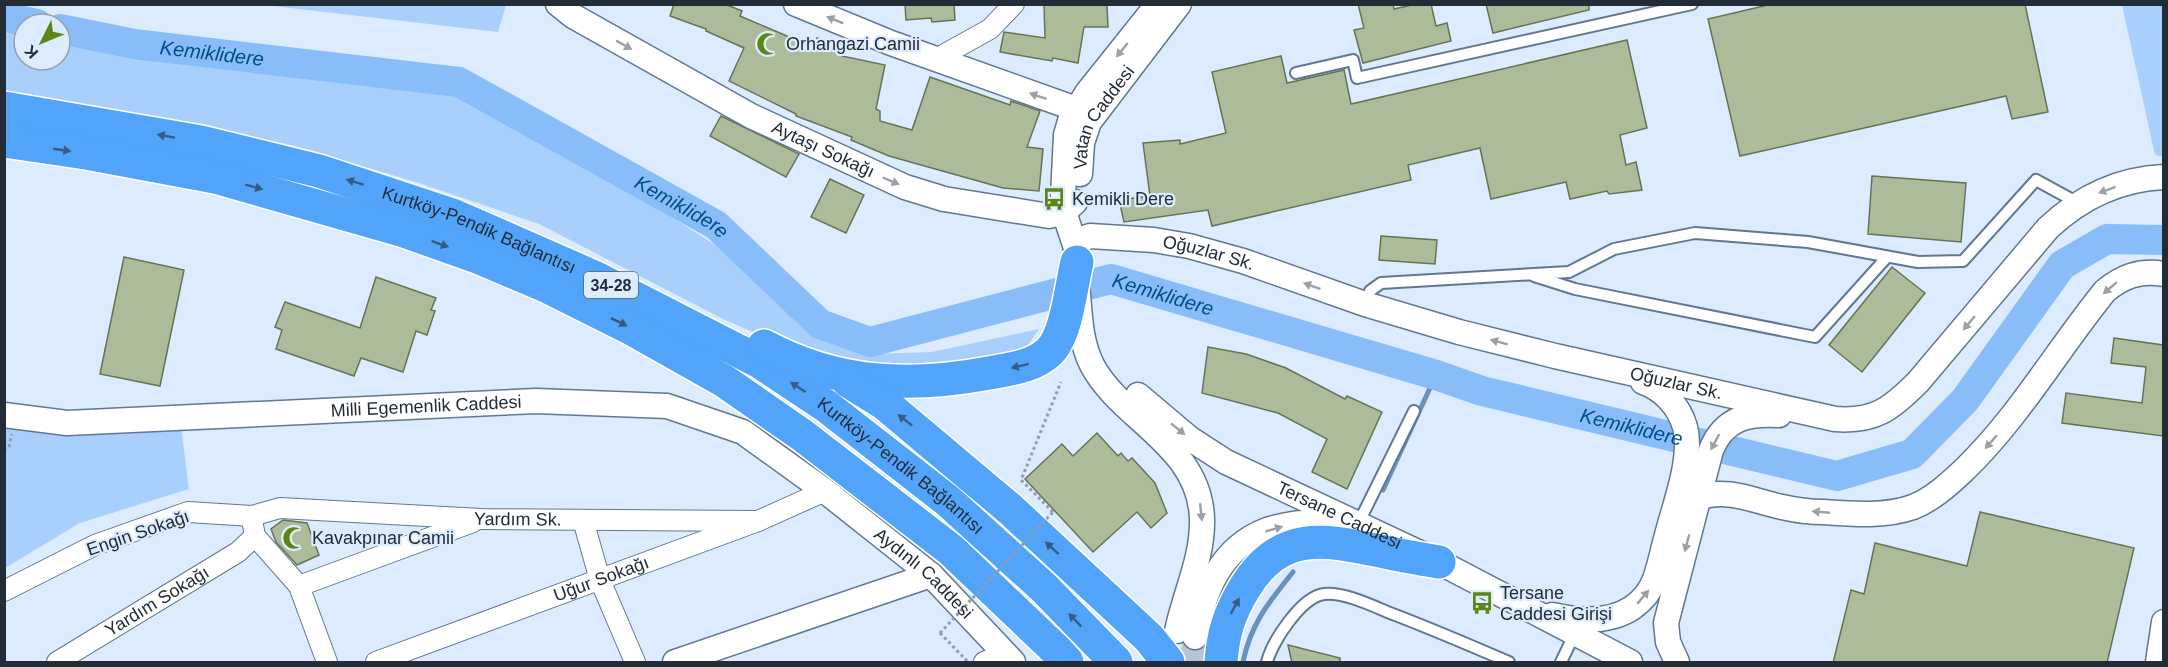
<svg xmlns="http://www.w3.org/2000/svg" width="2168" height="667" viewBox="0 0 2168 667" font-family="Arial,sans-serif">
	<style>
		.green { fill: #a9d0fd }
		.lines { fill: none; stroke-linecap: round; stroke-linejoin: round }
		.stream { stroke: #6a92bf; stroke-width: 5 }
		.river { stroke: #88bdf9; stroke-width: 30 }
		.building { fill: #acbc9b; stroke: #667456; stroke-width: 1.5 }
		.tertiary-tunnel { stroke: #b7c6d6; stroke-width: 24; stroke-dasharray: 24 12; stroke-linecap: butt }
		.service-casing { stroke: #617791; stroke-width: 14 }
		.minor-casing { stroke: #617791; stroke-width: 22 }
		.tertiary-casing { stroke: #617791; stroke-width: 27 }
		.motorway-casing { stroke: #fff; stroke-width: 36 }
		.path { stroke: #8f9dac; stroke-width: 3; stroke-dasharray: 3 3; stroke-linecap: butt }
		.service { stroke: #fff; stroke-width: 10 }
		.minor { stroke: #fff; stroke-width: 20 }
		.tertiary { stroke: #fff; stroke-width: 24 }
		.motorway { stroke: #52a3fa; stroke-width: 33 }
		.path-bridge { stroke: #8f9dac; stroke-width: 3; stroke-dasharray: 3 3; stroke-linecap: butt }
		.oneway { fill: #9ca0a5 }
		.oneway2 { fill: #365c86 }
		.labels { text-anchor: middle; stroke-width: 4.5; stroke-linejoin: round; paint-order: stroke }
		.shield { fill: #dcecfe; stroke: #5a6673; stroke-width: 1.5 }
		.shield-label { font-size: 16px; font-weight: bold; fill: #232d38 }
		.poi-label { font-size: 18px; fill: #232d38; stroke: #dcecfe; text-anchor: start }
		.street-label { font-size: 18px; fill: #232d38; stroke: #dcecfe }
		.water-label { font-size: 20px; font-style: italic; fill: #004d8e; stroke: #dcecfe }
	</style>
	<rect width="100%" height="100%" fill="#dcecfe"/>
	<g class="green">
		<polygon points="264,5 506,5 498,32"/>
		<polygon points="2122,5 2163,5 2163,157 2155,155"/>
		<polygon points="4,33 24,36 24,60 60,60 60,43 106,51 452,91 659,209 737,259 811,332 873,354 932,352 1039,329 1026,348 935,367 858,367 800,352 725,320 539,224 416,182 291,145 5,93"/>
		<polygon points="5,427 69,435 181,427 189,489 80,523 5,568"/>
	</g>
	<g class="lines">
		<g class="stream">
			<polyline points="1383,490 1436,375"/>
			<path d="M1243,662C1251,623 1269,602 1293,572"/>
		</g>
		<g class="river">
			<polyline points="4,17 37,24"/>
			<path id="s1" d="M60,29L134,44L459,82L716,225L820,324L870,342L1111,279L1436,375L1482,391L1837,476L1912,454L1965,400L2062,265L2107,239L2164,240"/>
		</g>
	</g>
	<g class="building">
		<polygon points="674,4 725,4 742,11 740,16 815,48 817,38 845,45 842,56 885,65 876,109 880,111 880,121 912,130 930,77 1010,105 1011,101 1040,111 1027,147 1043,149 1039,191 1003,188 889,156 851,140 852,137 796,116 796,114 729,81 744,48 706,31 706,29 670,16"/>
		<polygon points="905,4 954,4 955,20 932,22 931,18 906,20"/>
		<polygon points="1044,4 1107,4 1108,27 1084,27 1078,63 1053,58 1052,61 1000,52 1004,32 1045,38"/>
		<polygon points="1358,4 1393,4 1394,9 1416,4 1431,4 1436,26 1447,23 1451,41 1363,63 1354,30 1364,28"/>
		<polygon points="1486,4 1589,4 1589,10 1493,33"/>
		<polygon points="1772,4 2025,4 2048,112 2012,119 2006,96 1740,156 1708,19"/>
		<polygon points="1627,40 1647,128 1620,135 1626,165 1636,162 1642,190 1609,194 1607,191 1570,199 1566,182 1491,199 1480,148 1408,165 1411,180 1212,226 1208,210 1124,222 1119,200 1150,196 1143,143 1180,140 1180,144 1226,133 1212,72 1281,56 1287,83 1344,70 1351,104"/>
		<polygon points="721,116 799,154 786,177 710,136"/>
		<polygon points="1872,176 1966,183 1961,242 1868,234"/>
		<polygon points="830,179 864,195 846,233 811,217"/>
		<polygon points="1381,236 1437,240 1435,264 1379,260"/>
		<polygon points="124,257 184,270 160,386 100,374"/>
		<polygon points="1892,267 1925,293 1862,372 1829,345"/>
		<polygon points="376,277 436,298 431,310 435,311 427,335 416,331 403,372 361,358 354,376 276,349 282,330 275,327 285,302 360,328"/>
		<polygon points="2114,338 2163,345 2163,436 2062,423 2066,393 2142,403 2146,367 2111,363"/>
		<polygon points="1208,347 1246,354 1286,368 1345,399 1347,396 1382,412 1347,489 1312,472 1327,439 1278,413 1202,393"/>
		<polygon points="1097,433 1118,456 1121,453 1128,461 1132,458 1155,483 1167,513 1151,528 1137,512 1093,552 1025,479 1062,444 1073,456"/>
		<polygon points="1980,512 2134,548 2107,663 1833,663 1851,590 1864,594 1875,543 1967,566"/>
		<polygon points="283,520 307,523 319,555 297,565 276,542 271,529"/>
		<polygon points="1288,645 1340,658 1340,663 1292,663"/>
	</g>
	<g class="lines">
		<polyline class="tertiary-tunnel" points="1192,662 1195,637"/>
		<g class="service-casing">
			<g id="service">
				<polyline points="1296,73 1353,60 1357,78 1692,4"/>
				<polyline points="1534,276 1575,289 1815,337 1887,257"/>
				<polyline points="1365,304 1370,291 1381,283 1569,272 1614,249 1695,233 1808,242 1918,262 1963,261 2036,180 2078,203"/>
				<polyline points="1358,524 1414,411"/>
				<path d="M1267,662C1272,642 1301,597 1324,594C1344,592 1371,605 1390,613C1430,628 1469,645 1509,662"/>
				<polyline points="1561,662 1575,633"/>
			</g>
		</g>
		<g class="minor-casing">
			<g id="minor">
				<polyline points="936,59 990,29 1014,4"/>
				<polyline points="583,520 600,580 635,662"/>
				<polyline points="253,525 255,536 299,586 327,662"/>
				<polyline points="299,586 473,522"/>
				<path id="s2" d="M4,591L95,545L188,512L252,516L280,508L481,519L758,521"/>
				<path id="s3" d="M57,662L238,552L255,536"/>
				<path id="s4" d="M376,662L758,521L825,491"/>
				<polyline points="984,662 1004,653"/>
			</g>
		</g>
		<g class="tertiary-casing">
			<g id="tertiary">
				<path id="s5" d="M558,4L573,16L751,116L905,187L944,199L1049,216L1064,212L1075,202"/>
				<polyline points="796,4 891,43 1093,115"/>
				<path id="s6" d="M1080,174L1082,143L1089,122L1179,4"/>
				<path id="s7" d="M1076,248L1080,240L1090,236L1154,240L1189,246L1243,261L1365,304L1459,332L1555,356L1835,419C1875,422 1891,409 1918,382L2048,228C2080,198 2119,179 2164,177"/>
				<polyline points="1077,259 1076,248 1064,212 1063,196 1066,135 1070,121 1087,93 1158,4"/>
				<path d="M1078,294C1080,319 1081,343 1092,365C1121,420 1200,445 1202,519C1203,558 1185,593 1177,631"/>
				<path id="s8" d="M1138,395L1189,438L1226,462L1439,562L1630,662"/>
				<path id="s9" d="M4,415L67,423L536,401L667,406L743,432L825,491L931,575L1013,662"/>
				<path d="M1698,498C1726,487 1754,501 1782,507C1795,510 1809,512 1823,512C1851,514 1885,517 1913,507C1933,499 1949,484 1964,470C2019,417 2057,350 2105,291C2123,276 2140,270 2164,274"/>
				<path d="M1552,615C1578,621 1609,623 1632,608C1642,601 1651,590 1655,579C1660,565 1663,549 1667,535C1675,504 1693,458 1685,427C1679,406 1663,389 1643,382"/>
				<path d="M1195,637C1204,591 1220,548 1267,530C1280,526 1294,522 1308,523C1322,524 1336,528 1349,532"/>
				<polyline points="675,662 931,575"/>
				<path d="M1677,662L1668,642L1666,623L1711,450C1724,418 1748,413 1779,415"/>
				<polyline points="2158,662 2164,622"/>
			</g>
		</g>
		<g class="motorway-casing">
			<g id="motorway">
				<path id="s10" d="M4,108L201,142L319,171L455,216L594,277L760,362L826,406L948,501L1043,587L1116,662"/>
				<polyline points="4,141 86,153 215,177 404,231 480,258 546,286 630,328 724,381 802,435 951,550 1056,650 1067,662"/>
				<path d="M764,346C837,385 909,388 989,373C1010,369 1033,367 1049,352C1067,335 1071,286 1077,262"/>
				<polyline points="848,381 885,404 1010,509 1149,638 1168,662"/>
				<path d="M1221,662C1223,634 1229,614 1244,589C1281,528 1326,540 1385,552C1403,556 1421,559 1439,562"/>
			</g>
		</g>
		<g class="path">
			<polyline points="4,451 9,446 12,434"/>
			<polyline points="1053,512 1021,480 1061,382"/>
			<polyline points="940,633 967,661"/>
		</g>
		<use href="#service" class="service"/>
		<use href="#minor" class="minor"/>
		<use href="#tertiary" class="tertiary"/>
		<use href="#motorway" class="motorway"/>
		<polyline class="path-bridge" points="940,633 1053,512"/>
	</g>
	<defs><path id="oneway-solid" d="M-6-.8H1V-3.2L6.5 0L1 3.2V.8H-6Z" transform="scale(1.5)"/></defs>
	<g class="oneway">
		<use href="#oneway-solid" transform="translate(835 20) rotate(-158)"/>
		<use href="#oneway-solid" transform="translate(624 45) rotate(29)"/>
		<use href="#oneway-solid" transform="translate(1122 50) rotate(129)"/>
		<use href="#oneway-solid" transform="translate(1038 96) rotate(-161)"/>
		<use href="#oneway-solid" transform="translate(891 181) rotate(23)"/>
		<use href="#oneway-solid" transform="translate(2107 190) rotate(160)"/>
		<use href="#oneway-solid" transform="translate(1312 286) rotate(-161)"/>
		<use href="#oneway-solid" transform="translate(2110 288) rotate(139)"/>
		<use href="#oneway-solid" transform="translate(1969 323) rotate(130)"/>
		<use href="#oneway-solid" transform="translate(1499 342) rotate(-165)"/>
		<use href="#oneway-solid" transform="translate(1178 429) rotate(39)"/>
		<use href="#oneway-solid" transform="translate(1715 442) rotate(118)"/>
		<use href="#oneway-solid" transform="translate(1991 442) rotate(131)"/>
		<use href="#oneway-solid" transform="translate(1201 512) rotate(84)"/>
		<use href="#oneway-solid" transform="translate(1821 512) rotate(-175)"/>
		<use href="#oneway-solid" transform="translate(1274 529) rotate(-17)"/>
		<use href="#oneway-solid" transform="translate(1687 543) rotate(105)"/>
		<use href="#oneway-solid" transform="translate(1643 597) rotate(-50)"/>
	</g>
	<g class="oneway2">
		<use href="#oneway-solid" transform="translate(166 136) rotate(-170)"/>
		<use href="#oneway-solid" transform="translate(62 150) rotate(8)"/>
		<use href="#oneway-solid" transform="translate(355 182) rotate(-163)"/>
		<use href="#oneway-solid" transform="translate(254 187) rotate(15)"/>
		<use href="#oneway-solid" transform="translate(440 244) rotate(20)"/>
		<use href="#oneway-solid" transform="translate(619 322) rotate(26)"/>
		<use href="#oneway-solid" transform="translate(1020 366) rotate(166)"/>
		<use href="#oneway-solid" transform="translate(798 387) rotate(-147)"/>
		<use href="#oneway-solid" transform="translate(905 420) rotate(-142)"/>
		<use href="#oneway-solid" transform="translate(1052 548) rotate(-137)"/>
		<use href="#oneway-solid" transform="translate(1235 606) rotate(-62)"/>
		<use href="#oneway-solid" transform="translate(1075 620) rotate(-134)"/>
	</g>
	<defs>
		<g id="mosque-bare" transform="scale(1.8)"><path d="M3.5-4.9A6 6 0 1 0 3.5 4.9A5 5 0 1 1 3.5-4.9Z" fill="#5b8612" stroke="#dcecfe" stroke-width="2.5" paint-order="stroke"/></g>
		<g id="bus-bare" transform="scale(1.8)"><path d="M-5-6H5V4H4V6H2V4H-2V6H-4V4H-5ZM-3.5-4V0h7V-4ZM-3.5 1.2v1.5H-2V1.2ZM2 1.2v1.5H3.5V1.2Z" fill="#5b8612" stroke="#dcecfe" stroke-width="2.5" paint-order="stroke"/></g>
	</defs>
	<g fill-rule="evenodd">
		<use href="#mosque-bare" x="768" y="44"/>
		<use href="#bus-bare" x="1054" y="199"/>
		<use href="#mosque-bare" x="294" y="538"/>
		<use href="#bus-bare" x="1482" y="603"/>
	</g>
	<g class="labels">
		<rect class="shield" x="584" y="272" width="54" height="26" rx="4.5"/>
		<g class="shield-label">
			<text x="611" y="291">34-28</text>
		</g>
		<g class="poi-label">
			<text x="786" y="50">Orhangazi Camii</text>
			<text x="1072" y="205">Kemikli Dere</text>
			<text x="312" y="544">Kavakpınar Camii</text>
			<text x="1500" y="599">Tersane<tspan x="1500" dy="21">Caddesi Girişi</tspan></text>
		</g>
		<g class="street-label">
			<text dy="6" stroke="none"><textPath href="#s6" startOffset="63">Vatan Caddesi</textPath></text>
			<text dy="6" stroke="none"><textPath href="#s5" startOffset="303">Aytaşı Sokağı</textPath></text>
			<text dy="6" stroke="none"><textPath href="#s10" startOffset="492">Kurtköy-Pendik Bağlantısı</textPath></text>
			<text dy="6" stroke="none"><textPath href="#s7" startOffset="140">Oğuzlar Sk.</textPath></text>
			<text dy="6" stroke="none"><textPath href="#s7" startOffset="626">Oğuzlar Sk.</textPath></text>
			<text dy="6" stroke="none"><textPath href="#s9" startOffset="423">Milli Egemenlik Caddesi</textPath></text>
			<text dy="6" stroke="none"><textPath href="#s10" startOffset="978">Kurtköy-Pendik Bağlantısı</textPath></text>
			<text dy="6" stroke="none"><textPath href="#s8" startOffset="236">Tersane Caddesi</textPath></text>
			<text dy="6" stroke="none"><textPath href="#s2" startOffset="532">Yardım Sk.</textPath></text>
			<text transform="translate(138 533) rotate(-19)" y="6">Engin Sokağı</text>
			<text dy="6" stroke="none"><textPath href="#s9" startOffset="974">Aydınlı Caddesi</textPath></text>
			<text dy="6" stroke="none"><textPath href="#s4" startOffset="240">Uğur Sokağı</textPath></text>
			<text dy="6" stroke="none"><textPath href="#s3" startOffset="117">Yardım Sokağı</textPath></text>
		</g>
		<g class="water-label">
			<text dy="7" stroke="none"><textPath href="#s1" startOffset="154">Kemiklidere</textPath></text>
			<text dy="7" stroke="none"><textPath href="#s1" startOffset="658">Kemiklidere</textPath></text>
			<text dy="7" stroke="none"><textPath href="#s1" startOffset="1197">Kemiklidere</textPath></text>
			<text dy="7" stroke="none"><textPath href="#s1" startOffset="1684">Kemiklidere</textPath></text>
		</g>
	</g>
	<rect width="2168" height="667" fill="none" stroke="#232d38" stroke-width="12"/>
	<g transform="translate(42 42) rotate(227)"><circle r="28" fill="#dcecfe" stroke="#92a0af" stroke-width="1.5"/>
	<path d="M0-4.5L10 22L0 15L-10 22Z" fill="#5b8612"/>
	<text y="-9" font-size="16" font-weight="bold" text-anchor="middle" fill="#232d38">K</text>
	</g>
</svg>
